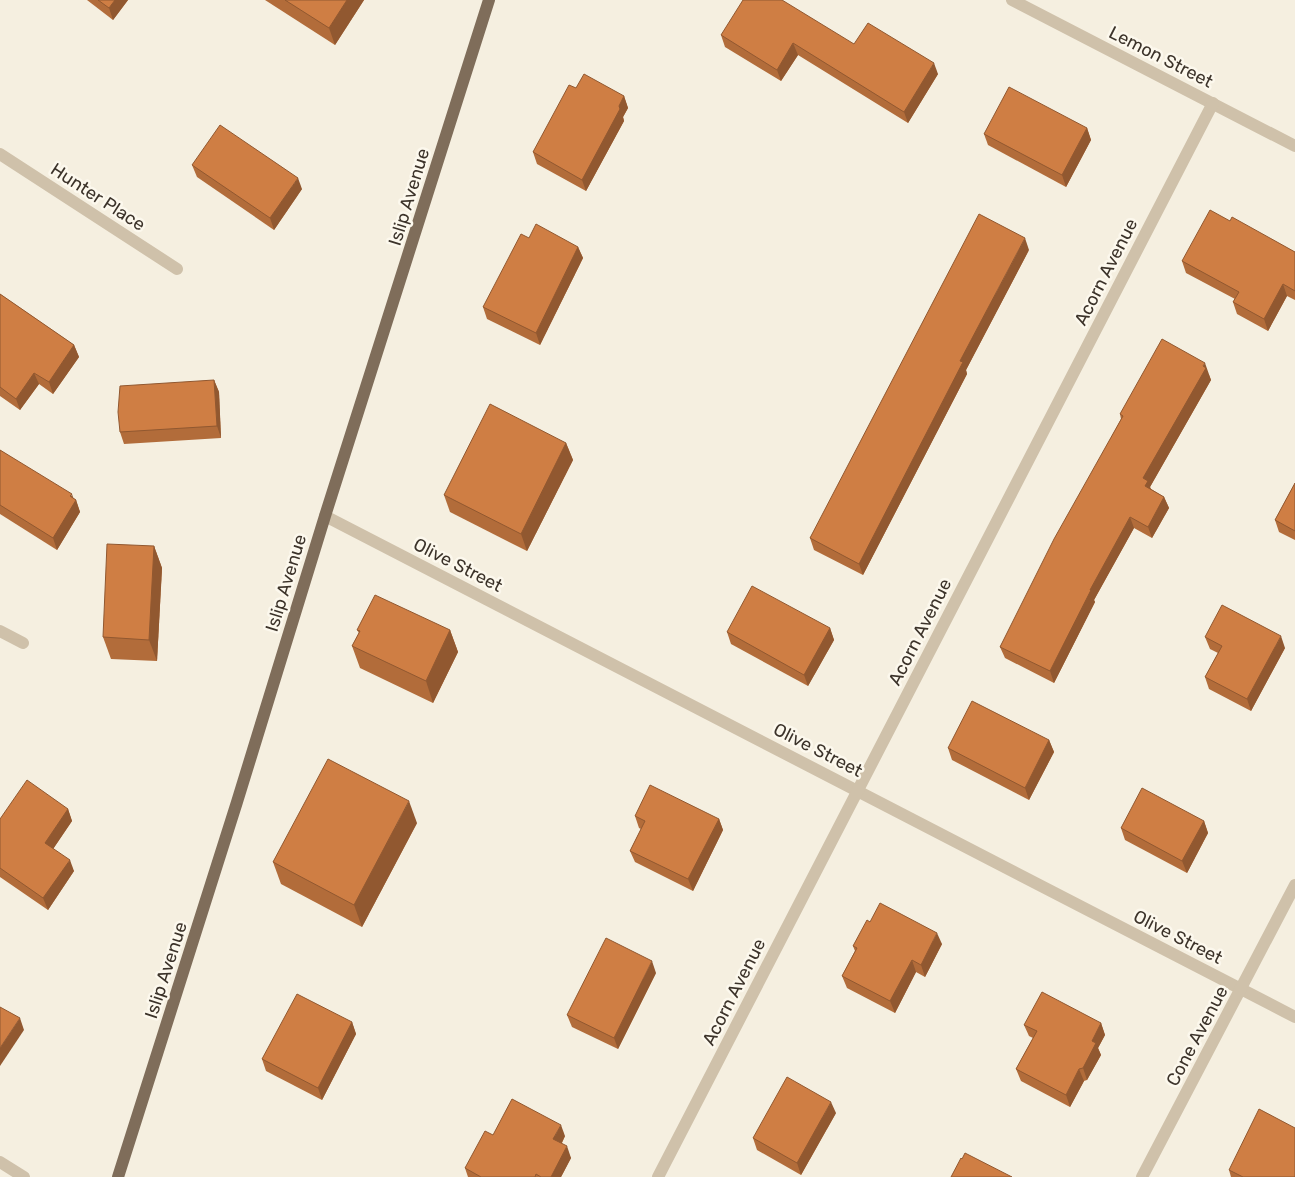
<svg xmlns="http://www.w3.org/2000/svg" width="1295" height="1177" viewBox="0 0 1295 1177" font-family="Rubik,sans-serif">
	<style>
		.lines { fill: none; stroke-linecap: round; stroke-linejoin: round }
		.minor { stroke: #cfc1aa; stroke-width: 12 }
		.primary { stroke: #7f6d5a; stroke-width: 12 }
		.wall { fill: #b26c3a }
		.shaded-wall { fill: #915830 }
		.building { fill: #cf7e44; stroke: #915830 }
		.labels { text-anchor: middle; stroke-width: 5; stroke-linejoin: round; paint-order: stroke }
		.street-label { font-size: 18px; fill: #3c332a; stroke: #fcf8ed }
	</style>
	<rect width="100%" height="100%" fill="#f5efe0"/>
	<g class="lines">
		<g class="minor">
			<polyline points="1012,0 1295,146"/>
			<polyline points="0,154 177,269"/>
			<polyline points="325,516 1295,1017"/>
			<polyline points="0,631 23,643"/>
			<polyline points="0,1162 24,1177"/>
			<polyline points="658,1177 1213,103"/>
			<polyline points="1142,1177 1295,885"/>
		</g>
		<polyline class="primary" points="118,1177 237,802 325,516 489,0"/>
	</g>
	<g class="wall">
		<polygon points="87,0 128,0 113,20"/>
		<polygon points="265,0 364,0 335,45"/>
		<polygon points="721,35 854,44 938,74 908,123 798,55 781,81 725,47"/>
		<polygon points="576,88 624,96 628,108 623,117 624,121 586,191 537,164 533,152"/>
		<polygon points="1087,128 1091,140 1066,187 988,145 984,134"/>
		<polygon points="192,165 302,189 274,230 197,177"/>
		<polygon points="1230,221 1295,252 1295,300 1287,296 1268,331 1237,314 1233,302 1235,299 1186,273 1182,261"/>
		<polygon points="529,238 578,247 583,258 540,345 487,319 483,307"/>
		<polygon points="1029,250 966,370 967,374 863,575 814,550 810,538"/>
		<polygon points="0,294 74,345 79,357 53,394 39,384 20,410 0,396"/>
		<polygon points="1209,375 1211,380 1150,487 1151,489 1164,497 1169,508 1152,538 1134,528 1094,600 1095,602 1054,683 1005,658 1000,647 1121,419 1120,414"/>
		<polygon points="214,380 219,392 221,438 124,444 120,432"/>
		<polygon points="566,443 573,460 527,551 450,512 444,495"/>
		<polygon points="0,450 76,500 80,512 57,550 0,514"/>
		<polygon points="1295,483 1295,540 1279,532 1275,520"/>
		<polygon points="154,546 162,568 157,661 111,659 103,637"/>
		<polygon points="830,628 834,640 808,686 731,644 727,632"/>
		<polygon points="357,630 450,630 458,652 433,703 360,668 352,646 359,633"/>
		<polygon points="1205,637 1285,648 1251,711 1209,689 1205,677 1218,653 1210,649"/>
		<polygon points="1049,740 1054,752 1029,800 952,760 948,748"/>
		<polygon points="68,809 72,821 53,849 74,871 48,910 0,877 0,819"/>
		<polygon points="635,816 719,819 723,830 693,891 635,862 630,851 641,829 639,828"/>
		<polygon points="1204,821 1208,833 1187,873 1125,840 1121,828"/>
		<polygon points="417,823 362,927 281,884 273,862"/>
		<polygon points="870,922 942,944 925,977 916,972 895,1013 847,988 842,976 855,951 853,946"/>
		<polygon points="656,973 618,1049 572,1027 567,1015"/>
		<polygon points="352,1022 356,1034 322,1100 266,1071 262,1059"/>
		<polygon points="1101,1023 1105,1035 1098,1048 1101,1055 1087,1080 1084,1081 1070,1107 1021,1081 1016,1069 1033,1038 1029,1036 1024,1025"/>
		<polygon points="836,1113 801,1175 757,1150 753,1138"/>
		<polygon points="493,1135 565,1136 562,1143 571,1158 561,1177 468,1177 465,1168"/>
		<polygon points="1229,1170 1295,1177 1231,1177"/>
	</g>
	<g class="shaded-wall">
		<polygon points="115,0 128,0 113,20 109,8"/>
		<polygon points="347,0 364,0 335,45 329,28"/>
		<polygon points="793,43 798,55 781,81 777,70"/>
		<polygon points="934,63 938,74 908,123 904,112"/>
		<polygon points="624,96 628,108 623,117 624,121 586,191 582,180"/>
		<polygon points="1087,128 1091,140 1066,187 1062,175"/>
		<polygon points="298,178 302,189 274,230 270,218"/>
		<polygon points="1025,238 1029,250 966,370 967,374 863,575 859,564 960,361"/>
		<polygon points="578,247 583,258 540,345 536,333"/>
		<polygon points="1283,284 1287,296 1268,331 1264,319"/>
		<polygon points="74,345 79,357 53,394 49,382"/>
		<polygon points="1205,363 1211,380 1150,487 1152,493 1145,486 1143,478"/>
		<polygon points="34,373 39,384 20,410 16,399"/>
		<polygon points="214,380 219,392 221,438 217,426"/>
		<polygon points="566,443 573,460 527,551 521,534"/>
		<polygon points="72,494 75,503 76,500 80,512 57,550 53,538"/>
		<polygon points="1164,497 1169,508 1152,538 1148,527"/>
		<polygon points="1130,517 1134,528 1094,600 1095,602 1054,683 1050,671 1090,590"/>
		<polygon points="154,546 162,568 157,661 149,640"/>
		<polygon points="830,628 834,640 808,686 804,675"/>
		<polygon points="450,630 458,652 433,703 426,681"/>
		<polygon points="1281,636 1285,648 1251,711 1247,699"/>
		<polygon points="1049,740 1054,752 1029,800 1025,788"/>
		<polygon points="409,801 417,823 362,927 354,905"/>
		<polygon points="68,809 72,821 49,855 45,843"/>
		<polygon points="719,819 723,830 693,891 688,879"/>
		<polygon points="1204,821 1208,833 1187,873 1182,861"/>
		<polygon points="70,860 74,871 48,910 43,898"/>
		<polygon points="937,933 942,944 925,977 921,965"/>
		<polygon points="912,960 916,972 895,1013 890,1001"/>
		<polygon points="652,961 656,973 618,1049 614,1038"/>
		<polygon points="20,1018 24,1030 0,1066 0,1048"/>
		<polygon points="352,1022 356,1034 322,1100 318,1088"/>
		<polygon points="1101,1023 1105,1035 1098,1048 1101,1055 1087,1080 1083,1068 1092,1041"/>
		<polygon points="1079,1069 1084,1081 1070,1107 1066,1095"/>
		<polygon points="831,1102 836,1113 801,1175 797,1163"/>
		<polygon points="561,1125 565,1136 558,1150 553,1139"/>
		<polygon points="567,1146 571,1158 561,1177 551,1177"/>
	</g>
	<g class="building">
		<polygon points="98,0 115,0 109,8"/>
		<polygon points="285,0 347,0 329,28"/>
		<polygon points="743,0 782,0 854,44 868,23 934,63 904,112 793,43 777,70 721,35"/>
		<polygon points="584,74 624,96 619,106 620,109 582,180 533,152 569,85 576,88"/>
		<polygon points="1009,87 1087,128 1062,175 984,134"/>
		<polygon points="220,125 298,178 270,218 192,165"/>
		<polygon points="1210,210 1230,221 1232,217 1295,252 1295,291 1283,284 1264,319 1233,302 1239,292 1182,261"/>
		<polygon points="979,214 1025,238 960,361 963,362 859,564 810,538"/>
		<polygon points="536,224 578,247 536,333 483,307 521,234 529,238"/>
		<polygon points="0,294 74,345 49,382 34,373 16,399 0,387"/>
		<polygon points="1162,339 1205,363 1203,366 1206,368 1143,478 1148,481 1145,486 1164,497 1148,527 1130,517 1090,590 1091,590 1050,671 1000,647 1054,539 1123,416 1120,414"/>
		<polygon points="214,380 217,426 120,432 118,412 120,386"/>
		<polygon points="490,404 566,443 521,534 444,495"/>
		<polygon points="0,450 72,494 70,496 76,500 53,538 0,505"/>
		<polygon points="1295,483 1295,531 1275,520"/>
		<polygon points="107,544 154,546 149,640 103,637"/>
		<polygon points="752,586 830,628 804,675 727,632"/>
		<polygon points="375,595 450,630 426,681 352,646 360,631 357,630"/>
		<polygon points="1222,605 1281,636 1247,699 1205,677 1222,646 1205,637"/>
		<polygon points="972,701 1049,740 1025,788 948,748"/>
		<polygon points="328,759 409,801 354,905 273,862"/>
		<polygon points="27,780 68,809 45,843 70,860 43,898 0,868 0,819"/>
		<polygon points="650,785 719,819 688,879 630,851 645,821 635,816"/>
		<polygon points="1142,788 1204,821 1182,861 1121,828"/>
		<polygon points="880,903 937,933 921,965 912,960 890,1001 842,976 857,948 853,946 867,920 870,922"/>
		<polygon points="606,938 652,961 614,1038 567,1015"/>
		<polygon points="1042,992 1101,1023 1092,1041 1096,1043 1083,1068 1079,1069 1066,1095 1016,1069 1037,1031 1024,1025"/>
		<polygon points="297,994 352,1022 318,1088 262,1059"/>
		<polygon points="0,1007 20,1018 0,1048"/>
		<polygon points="787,1077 831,1102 797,1163 753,1138"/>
		<polygon points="512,1099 561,1125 553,1139 567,1146 551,1177 541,1177 536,1174 535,1177 481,1177 465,1168 485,1131 493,1135"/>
		<polygon points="1259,1109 1295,1128 1295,1177 1243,1177 1229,1170"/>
		<polygon points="965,1153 1012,1177 951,1177 961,1158 962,1159"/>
	</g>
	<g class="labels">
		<g class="street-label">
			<text transform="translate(1161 57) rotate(27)" y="6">Lemon Street</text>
			<text transform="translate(98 197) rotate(33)" y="6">Hunter Place</text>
			<text transform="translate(409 197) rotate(-73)" y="6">Islip Avenue</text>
			<text transform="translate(1106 272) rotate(-63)" y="6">Acorn Avenue</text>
			<text transform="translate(458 565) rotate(27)" y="6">Olive Street</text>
			<text transform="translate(286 583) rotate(-73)" y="6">Islip Avenue</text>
			<text transform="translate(920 632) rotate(-63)" y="6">Acorn Avenue</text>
			<text transform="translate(818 750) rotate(27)" y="6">Olive Street</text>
			<text transform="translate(1178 937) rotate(27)" y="6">Olive Street</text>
			<text transform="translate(166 970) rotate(-72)" y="6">Islip Avenue</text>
			<text transform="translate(734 992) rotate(-63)" y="6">Acorn Avenue</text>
			<text transform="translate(1197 1036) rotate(-62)" y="6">Cone Avenue</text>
		</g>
	</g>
</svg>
